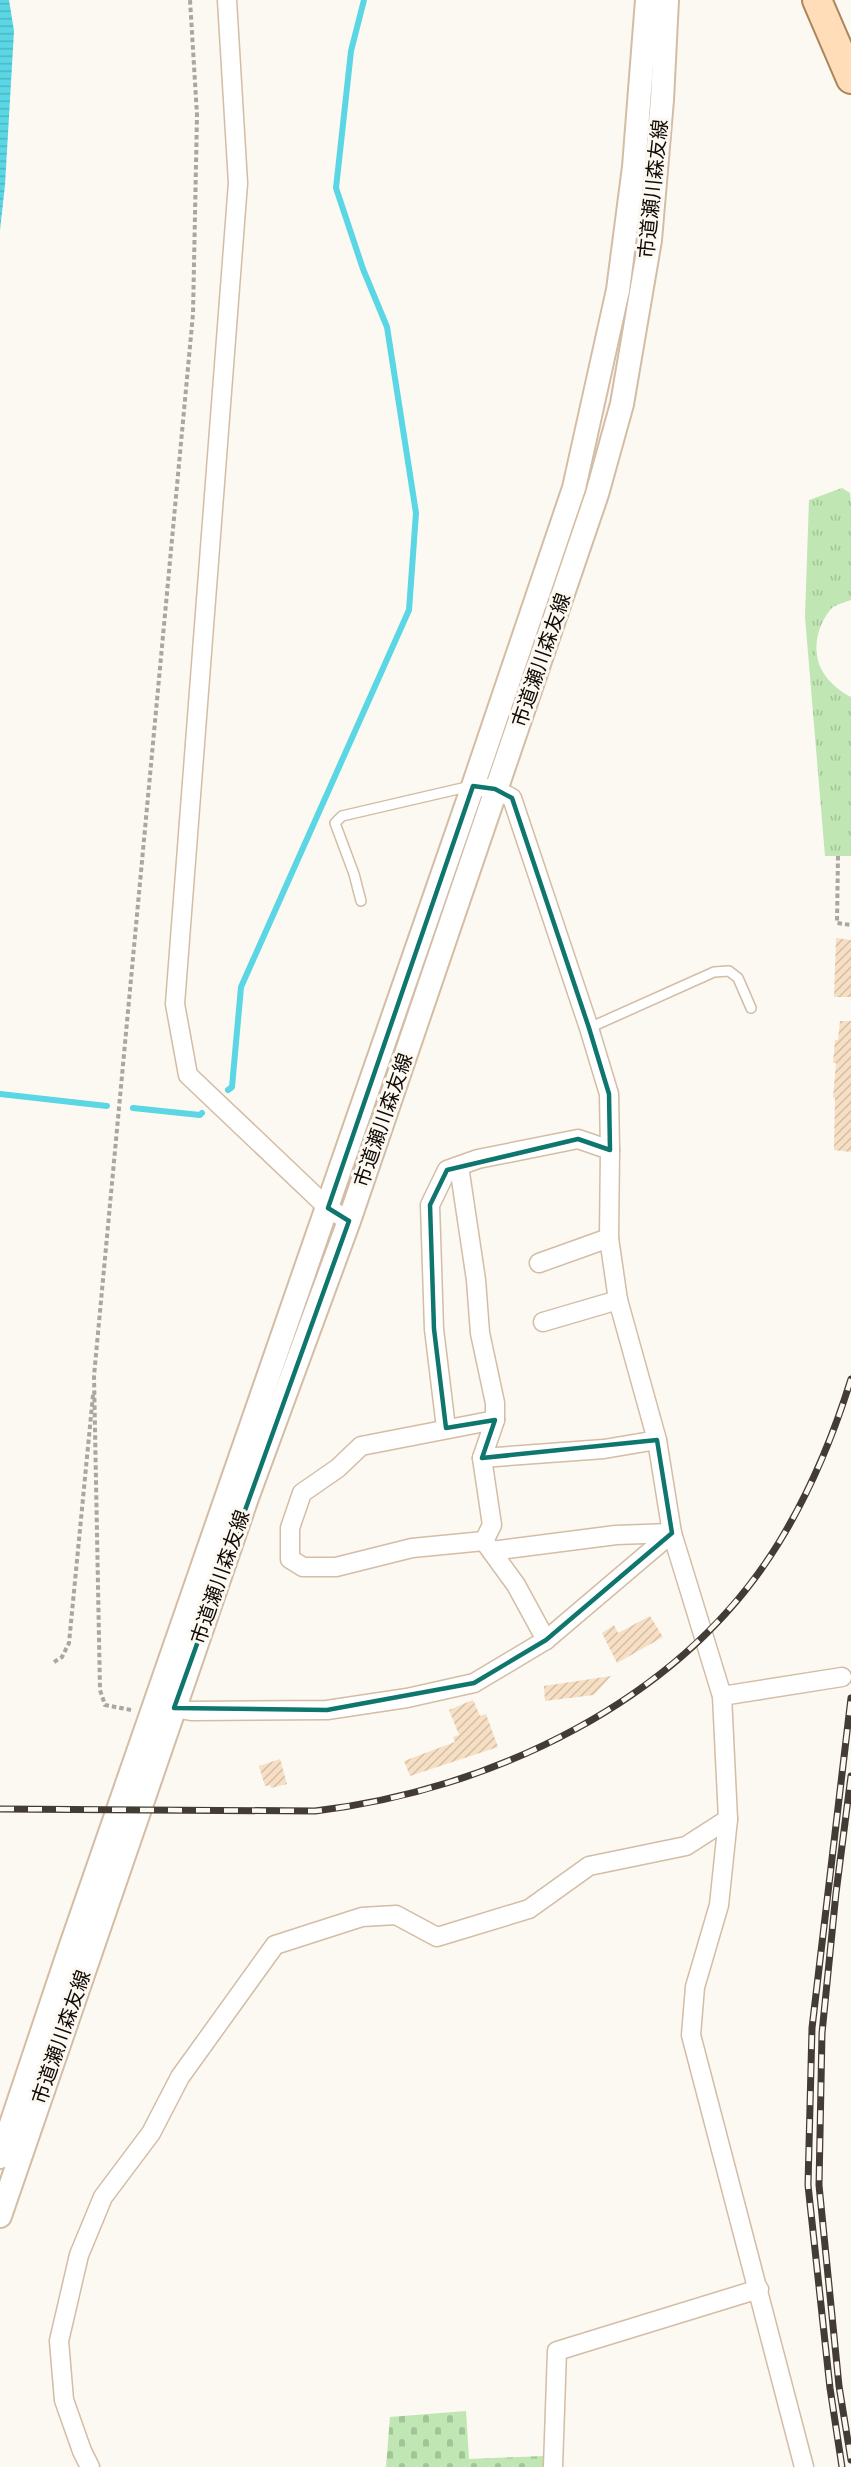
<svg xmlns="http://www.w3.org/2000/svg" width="851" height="2467" viewBox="0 0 851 2467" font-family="'Source Sans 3','Noto Sans JP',sans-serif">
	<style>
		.cemetery { fill: url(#cemetery-stones) }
		.park { fill: url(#park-tufts) }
		.water { fill: url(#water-rules) }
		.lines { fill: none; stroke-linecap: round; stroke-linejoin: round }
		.stream { stroke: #5ad6e4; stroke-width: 6 }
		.building { fill: url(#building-hatch) }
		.service-casing { stroke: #d3bda5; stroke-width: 12 }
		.minor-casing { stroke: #d3bda5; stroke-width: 21 }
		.tertiary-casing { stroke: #d3bda5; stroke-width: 26 }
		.primary-casing { stroke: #ac855b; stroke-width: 32 }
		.path { stroke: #aba69f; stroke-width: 4; stroke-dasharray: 4.5 3; stroke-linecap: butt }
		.service { stroke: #fff; stroke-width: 9 }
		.minor { stroke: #fff; stroke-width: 18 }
		.tertiary { stroke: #fff; stroke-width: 22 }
		.primary { stroke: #ffddb9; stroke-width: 28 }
		.rail-casing { stroke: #433c35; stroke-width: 7 }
		.rail { stroke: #fcf8f2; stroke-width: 4.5; stroke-dasharray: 14; stroke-linecap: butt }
		.marked { fill: none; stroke: #0f766e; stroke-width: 4.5; stroke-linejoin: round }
		.labels { text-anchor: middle; stroke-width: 6; stroke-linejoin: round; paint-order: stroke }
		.street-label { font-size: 20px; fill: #120b04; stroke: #fcf8f2 }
	</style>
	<defs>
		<pattern id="cemetery-stones" width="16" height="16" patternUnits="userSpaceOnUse" patternTransform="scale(1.5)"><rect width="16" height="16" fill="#bfe6b3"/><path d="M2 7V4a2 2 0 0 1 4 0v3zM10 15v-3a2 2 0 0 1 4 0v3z" fill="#a3c498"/></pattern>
		<pattern id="park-tufts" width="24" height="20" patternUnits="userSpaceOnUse" patternTransform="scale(1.5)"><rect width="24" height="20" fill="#bfe6b3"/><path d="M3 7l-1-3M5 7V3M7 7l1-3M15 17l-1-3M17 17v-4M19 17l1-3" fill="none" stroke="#a3c498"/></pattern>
		<pattern id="water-rules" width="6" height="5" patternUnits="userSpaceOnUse" patternTransform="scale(1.5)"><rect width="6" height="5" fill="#5ad6e4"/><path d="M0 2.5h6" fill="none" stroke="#4db6c2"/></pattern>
		<pattern id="building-hatch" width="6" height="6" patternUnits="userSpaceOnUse" patternTransform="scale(1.5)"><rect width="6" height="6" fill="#f7dfc4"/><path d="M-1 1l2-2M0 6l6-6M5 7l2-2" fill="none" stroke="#d3bea7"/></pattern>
	</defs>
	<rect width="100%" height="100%" fill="#fcf8f2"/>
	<polygon class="cemetery" points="466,2411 469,2459 543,2456 544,2467 386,2467 390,2417"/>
	<path class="park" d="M842,488L850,493L851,504V600C845,602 838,604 833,607C827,612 821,624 819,631C810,661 825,683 851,697V856H825L805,617L809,500Z"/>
	<polygon class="water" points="0,0 9,0 14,31 5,185 0,230"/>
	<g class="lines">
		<g class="stream">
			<polyline points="228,1090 232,1087 241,987 409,610 416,513 387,327 363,269 336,188 351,51 364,0"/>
			<polyline points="0,1094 107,1106"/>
			<polyline points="133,1108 200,1115 202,1113"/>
		</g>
	</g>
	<g class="building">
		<polygon points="836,938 851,940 851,997 834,997"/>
		<polygon points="840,1021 851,1021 851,1152 834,1150 835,1098 833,1098 836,1063 833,1063 835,1040 838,1040"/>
		<polygon points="650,1616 663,1637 617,1663 602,1633 614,1625 618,1633"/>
		<polygon points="611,1676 594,1695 545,1701 544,1686"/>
		<polygon points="473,1700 480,1716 486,1714 498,1747 410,1776 404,1761 455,1742 453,1737 459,1735 449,1710"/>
		<polygon points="280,1759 287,1784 271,1788 270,1785 265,1786 259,1766"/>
	</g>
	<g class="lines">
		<g class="service-casing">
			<g id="service">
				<polyline points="361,901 354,874 335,823 342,816 471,786"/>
				<polyline points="589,1028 714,972 729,971 738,978 751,1008"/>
			</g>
		</g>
		<g class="minor-casing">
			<g id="minor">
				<polyline points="227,0 238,183 175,1004 188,1075 328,1208 349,1221"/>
				<polyline points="485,788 495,789 512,798 589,1028 609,1094 610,1150 609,1238 618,1300 657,1440 672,1533 722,1696 728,1819 719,1905 695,1987 691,2035 804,2467"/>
				<polyline points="459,1166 476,1280 480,1333 495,1403 495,1420 482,1458 492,1525 484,1541"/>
				<polyline points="539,1263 609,1238"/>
				<polyline points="543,1322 618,1300"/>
				<polyline points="495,1420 361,1446 338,1468 302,1493 290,1528 290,1559 303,1567 336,1567 412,1548 484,1541 516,1585 546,1640"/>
				<polyline points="446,1428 434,1329 430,1205 447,1170 478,1159 578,1139 610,1150"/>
				<polyline points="482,1458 604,1449 657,1440"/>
				<polyline points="492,1551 616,1535 672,1533"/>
				<polyline points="722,1696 842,1677"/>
				<polyline points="174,1708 191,1711 327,1710 407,1698 474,1683 546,1640 672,1533"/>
				<polyline points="90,2467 82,2451 64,2400 59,2341 79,2255 103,2197 151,2133 180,2077 275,1945 362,1917 396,1915 437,1937 529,1909 589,1866 686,1846 728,1819"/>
				<polyline points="553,2467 557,2351 759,2289"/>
			</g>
		</g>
		<g class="tertiary-casing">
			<g id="tertiary">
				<polyline points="0,2157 69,1951 473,786 574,488 618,290 634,167 647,0"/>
				<polyline points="0,2216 247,1498 349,1221 597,494 622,404 650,240 662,100 667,0"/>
			</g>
		</g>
		<g class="primary-casing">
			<polyline id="primary" points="817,0 851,79"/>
		</g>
		<g class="path">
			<polyline points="838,856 837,923 851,925"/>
			<polyline points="54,1662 62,1657 69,1643 93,1395"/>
			<polyline points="131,1710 105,1705 100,1690 94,1376 193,314 197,115 190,0"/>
		</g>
		<use href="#service" class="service"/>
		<use href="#minor" class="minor"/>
		<use href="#tertiary" class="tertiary"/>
		<use href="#primary" class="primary"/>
		<g class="rail-casing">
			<g id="rail">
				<polyline points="851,1776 836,1893 822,2033 819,2185 839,2386 851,2460"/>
				<path d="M0,1809L315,1811C492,1790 681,1701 778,1544C810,1492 833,1437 851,1379"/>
				<polyline points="842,2467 830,2388 808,2185 812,2028 851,1698"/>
			</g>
		</g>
		<use href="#rail" class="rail"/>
	</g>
	<path class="marked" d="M473,786L495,789L512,798L589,1028L609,1094L610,1150L578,1139L447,1170L430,1205L434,1329L446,1428L495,1420L482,1458L657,1440L672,1533L546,1640L474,1683L327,1710L174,1708L349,1221L328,1208Z"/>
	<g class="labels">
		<g class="street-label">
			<text transform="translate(653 189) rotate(-84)" y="7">市道瀬川森友線</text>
			<text transform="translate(541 660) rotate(-71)" y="7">市道瀬川森友線</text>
			<text transform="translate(383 1120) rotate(-71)" y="7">市道瀬川森友線</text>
			<text transform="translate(220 1577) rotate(-71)" y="7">市道瀬川森友線</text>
			<text transform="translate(61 2037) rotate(-71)" y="7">市道瀬川森友線</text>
		</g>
	</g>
</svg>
